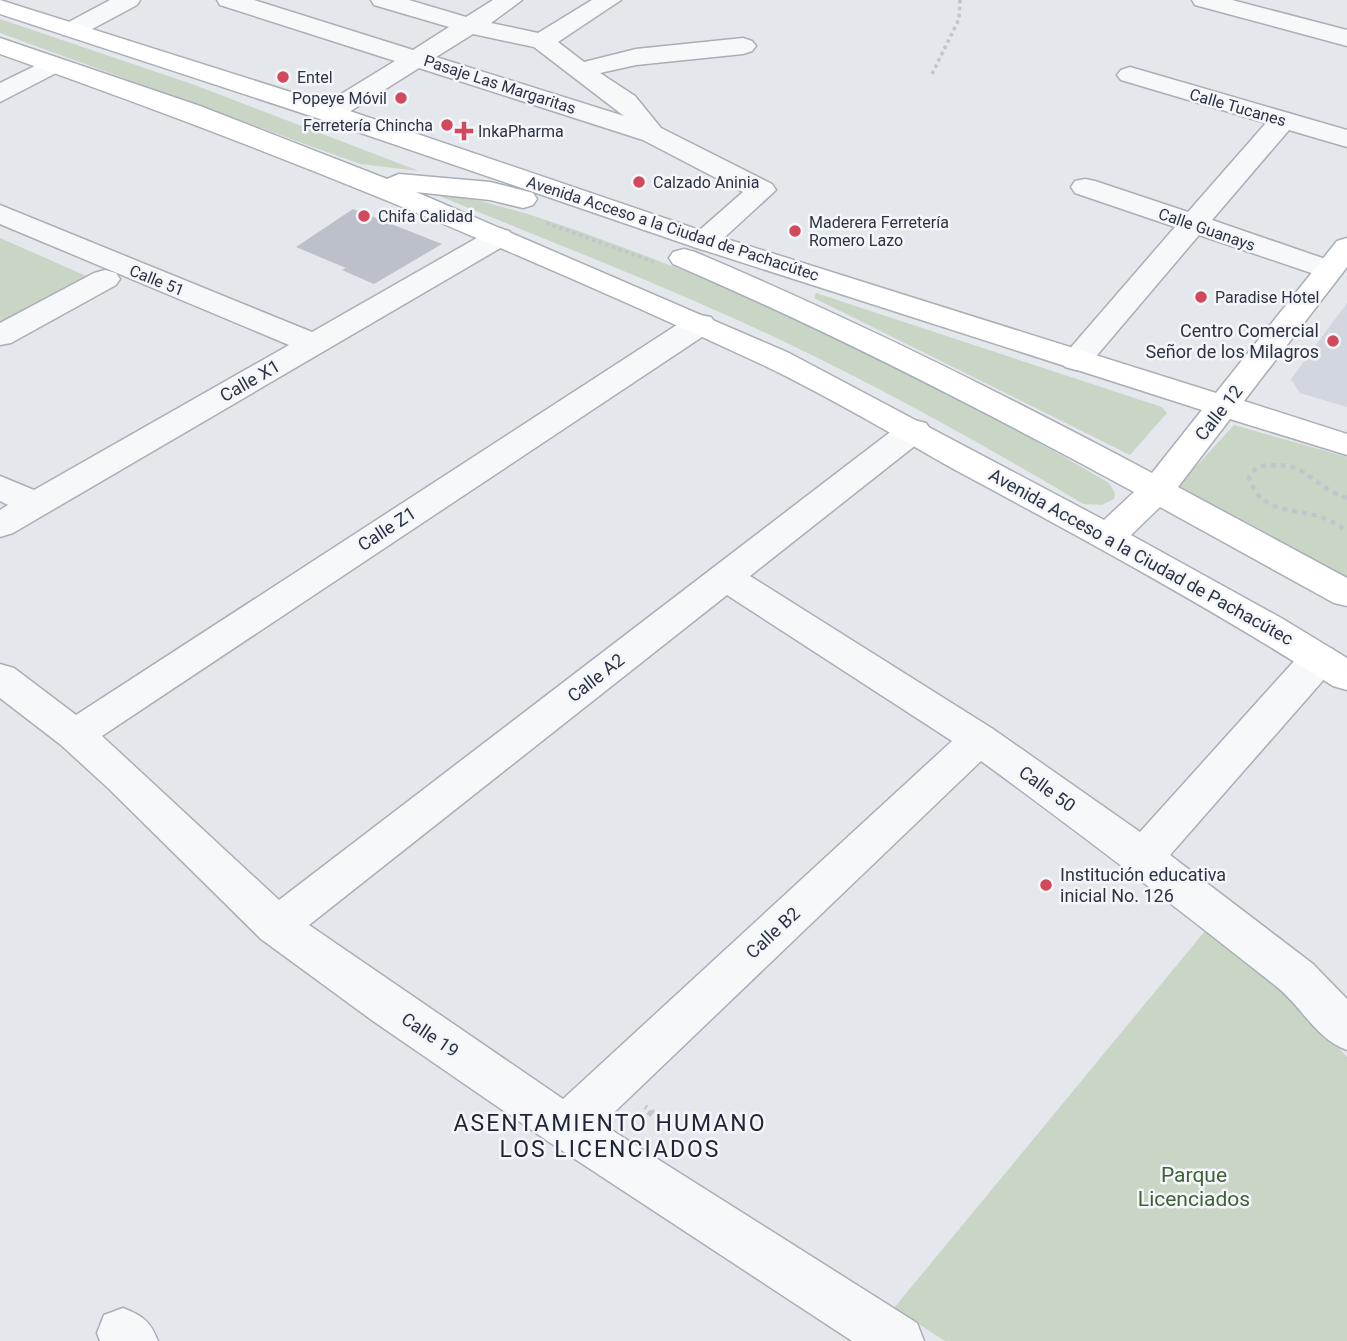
<svg xmlns="http://www.w3.org/2000/svg" width="1347" height="1341" viewBox="0 0 1347 1341" font-family="Roboto,sans-serif">
	<style>
		.built { fill: #d2d6de }
		.green { fill: #c9d6c5 }
		.building { fill: #bbc0ca }
		.lines { fill: none; stroke-linecap: round; stroke-linejoin: round }
		.street-casing { stroke: #a9aeb7; stroke-width: 3 }
		.secondary-casing { stroke: #a9aeb7; stroke-width: 3 }
		.path-far2 { stroke: #c2c5cb; stroke-width: 3.5; stroke-dasharray: 3.5 3.5; stroke-linecap: butt }
		.path-far1 { stroke: #c2c5cb; stroke-width: 4.5; stroke-dasharray: 5 5; stroke-linecap: butt }
		.path { stroke: #c2c5cb; stroke-width: 5; stroke-dasharray: 6 6; stroke-linecap: butt }
		.street { fill: #f7f8fa; fill-rule: evenodd }
		.secondary { fill: #fff; fill-rule: evenodd }
		.poi-dot { fill: #d1495b; stroke: #f4f6f9; stroke-width: 2.5 }
		.labels { text-anchor: middle; stroke-width: 5; stroke-linejoin: round; paint-order: stroke }
		.far-poi-label { font-size: 16px; fill: #2b3445; stroke: #f4f6f9; text-anchor: start }
		.far-street-label { font-size: 16px; fill: #2b3445; stroke: #f4f6f9 }
		.poi-label { font-size: 18px; fill: #2b3445; stroke: #f4f6f9; text-anchor: end }
		.street-label { font-size: 18px; fill: #2b3445; stroke: #f4f6f9 }
		.near-park-label { font-size: 21px; fill: #3f6138; stroke: #f4f6f9 }
		.near-neighbourhood-label { font-size: 23px; letter-spacing: 2px; fill: #1d2536; stroke: #f4f6f9 }
	</style>
	<rect width="100%" height="100%" fill="#e4e7ec"/>
	<polygon class="built" points="1347,303 1347,407 1300,393 1291,379"/>
	<g class="green">
		<polygon points="0,19 192,84 419,171 360,164 0,33"/>
		<path d="M425,190C499,201 568,227 638,253C802,314 958,394 1109,483L1115,493L1114,499L1102,505L1083,504C988,447 891,393 791,345C671,287 547,241 425,190Z"/>
		<polygon points="0,238 91,278 0,326"/>
		<polygon points="816,293 1162,407 1167,413 1130,455 814,298"/>
		<polygon points="1234,425 1347,457 1347,581 1180,490 1181,483"/>
		<polygon points="1210,925 1274,978 1347,1057 1347,1341 945,1341 894,1308"/>
	</g>
	<polygon class="building" points="353,209 442,244 374,284 342,270 346,268 296,247"/>
	<g class="lines">
		<g class="street-casing">
			<g id="street">
				<polygon points="110,0 140,0 137,5 81,35 63,35 60,30 63,25"/>
				<path d="M217,0H254L413,50L449,27L374,5L371,0H409L466,17L493,0H522L491,23L538,33L592,0H621L558,42L584,62L636,49L743,38L752,41L756,46L752,51L743,54L636,65L600,73L635,96L661,128L772,184L776,190L714,247L704,250L694,247L689,241L694,235L743,192L643,140L419,68L338,119H320L316,113L320,107L395,61L220,5ZM473,34L534,47L624,116L436,57Z"/>
				<polygon points="1192,0 1232,0 1347,30 1347,46 1195,5"/>
				<polygon points="53,57 62,60 66,65 62,70 0,102 0,83"/>
				<polygon points="1130,67 1347,130 1347,147 1289,130 1212,220 1340,264 1344,270 1340,276 1329,279 1199,235 1087,367 1076,370 1065,367 1060,360 1175,227 1075,193 1071,187 1075,181 1085,179 1095,181 1188,212 1266,123 1121,80 1117,75 1121,70"/>
				<polygon points="0,205 312,332 489,231 499,228 509,231 514,237 509,243 13,533 0,537 0,510 8,505 0,501 0,476 34,490 289,345 0,224"/>
				<polygon points="105,270 116,273 120,279 116,285 11,343 0,345 0,323 94,273"/>
				<path d="M700,315L711,317L716,324L711,331L102,736L279,900L902,423L914,420L926,423L931,430L926,437L750,576L993,729L1140,832L1305,649L1319,646L1333,649L1338,659L1333,669L1170,855L1313,964L1347,999V1050C1316,1039 1302,1007 1277,987C1180,910 1081,834 981,761L602,1124L917,1323L924,1341H852L549,1142L373,1021L261,939L108,788L61,745L0,698V664L14,668L76,715L689,317ZM727,595L952,741L563,1099L309,925Z"/>
				<path d="M123,1308C143,1316 150,1321 158,1341H100L97,1333L104,1315Z"/>
			</g>
		</g>
		<g class="secondary-casing">
			<path id="secondary" d="M0,0L338,107L714,235L1216,393L1337,241L1347,238V267L1244,401L1347,434V455L1230,419L1178,487L1347,578V606L1334,603L1160,507L1131,535L1283,619L1347,658V690L1333,686C1212,609 1086,540 959,472C895,436 830,397 763,365C514,249 260,145 0,54V38L200,106L387,179L399,174L490,182L533,193L537,199L533,205L523,208L490,200L416,192L789,353L1104,520L1134,492C983,410 831,332 673,264L669,258L673,252L684,249L695,252C851,318 1002,393 1152,473L1202,410L694,247L320,119L0,14Z"/>
		</g>
		<g class="path-far2">
			<polyline points="932,74 959,19 960,0"/>
			<polyline points="546,223 654,262"/>
		</g>
		<path class="path-far1" d="M1347,498C1305,484 1310,458 1257,467L1249,477C1263,525 1313,500 1347,532"/>
		<polyline class="path" points="641,1125 652,1111 645,1107"/>
		<use href="#street" class="street"/>
		<use href="#secondary" class="secondary"/>
	</g>
	<g class="poi-dot">
		<circle cx="283" cy="77" r="7"/>
		<circle cx="401" cy="98" r="7"/>
		<circle cx="447" cy="125" r="7"/>
		<path d="M460.5 120.5h7v7h7v7h-7v7h-7v-7h-7v-7h7z"/>
		<circle cx="639" cy="182" r="7"/>
		<circle cx="364" cy="216" r="7"/>
		<circle cx="795" cy="231" r="7"/>
		<circle cx="1201" cy="297" r="7"/>
		<circle cx="1333" cy="341" r="7"/>
		<circle cx="1046" cy="885" r="7"/>
	</g>
	<g class="labels">
		<g class="far-poi-label">
			<text x="297" y="83">Entel</text>
			<text x="387" y="104" text-anchor="end">Popeye Móvil</text>
			<text x="433" y="131" text-anchor="end">Ferretería Chincha</text>
			<text x="478" y="137">InkaPharma</text>
			<text x="653" y="188">Calzado Aninia</text>
			<text x="378" y="222">Chifa Calidad</text>
			<text x="809" y="228">Maderera Ferretería<tspan x="809" dy="18">Romero Lazo</tspan></text>
			<text x="1215" y="303">Paradise Hotel</text>
		</g>
		<g class="far-street-label">
			<text transform="translate(500 84) rotate(18)" y="6">Pasaje Las Margaritas</text>
			<text transform="translate(1238 107) rotate(16)" y="6">Calle Tucanes</text>
			<text transform="translate(673 228) rotate(18)" y="6">Avenida Acceso a la Ciudad de Pachacútec</text>
			<text transform="translate(1207 229) rotate(19)" y="6">Calle Guanays</text>
			<text transform="translate(157 280) rotate(22)" y="6">Calle 51</text>
		</g>
		<g class="poi-label">
			<text x="1319" y="337">Centro Comercial<tspan x="1319" dy="21">Señor de los Milagros</tspan></text>
			<text x="1060" y="881" text-anchor="start">Institución educativa<tspan x="1060" dy="21">inicial No. 126</tspan></text>
		</g>
		<g class="street-label">
			<text transform="translate(250 381) rotate(-30)" y="6">Calle X1</text>
			<text transform="translate(1219 413) rotate(-52)" y="6">Calle 12</text>
			<text transform="translate(387 529) rotate(-33)" y="6">Calle Z1</text>
			<text transform="translate(1141 557) rotate(29)" y="6">Avenida Acceso a la Ciudad de Pachacútec</text>
			<text transform="translate(596 678) rotate(-38)" y="6">Calle A2</text>
			<text transform="translate(1047 789) rotate(36)" y="6">Calle 50</text>
			<text transform="translate(773 933) rotate(-43)" y="6">Calle B2</text>
			<text transform="translate(430 1035) rotate(34)" y="6">Calle 19</text>
		</g>
		<g class="near-park-label">
			<text x="1194" y="1182">Parque<tspan x="1194" dy="24">Licenciados</tspan></text>
		</g>
		<g class="near-neighbourhood-label">
			<text x="610" y="1131">ASENTAMIENTO HUMANO<tspan x="610" dy="26">LOS LICENCIADOS</tspan></text>
		</g>
	</g>
</svg>
